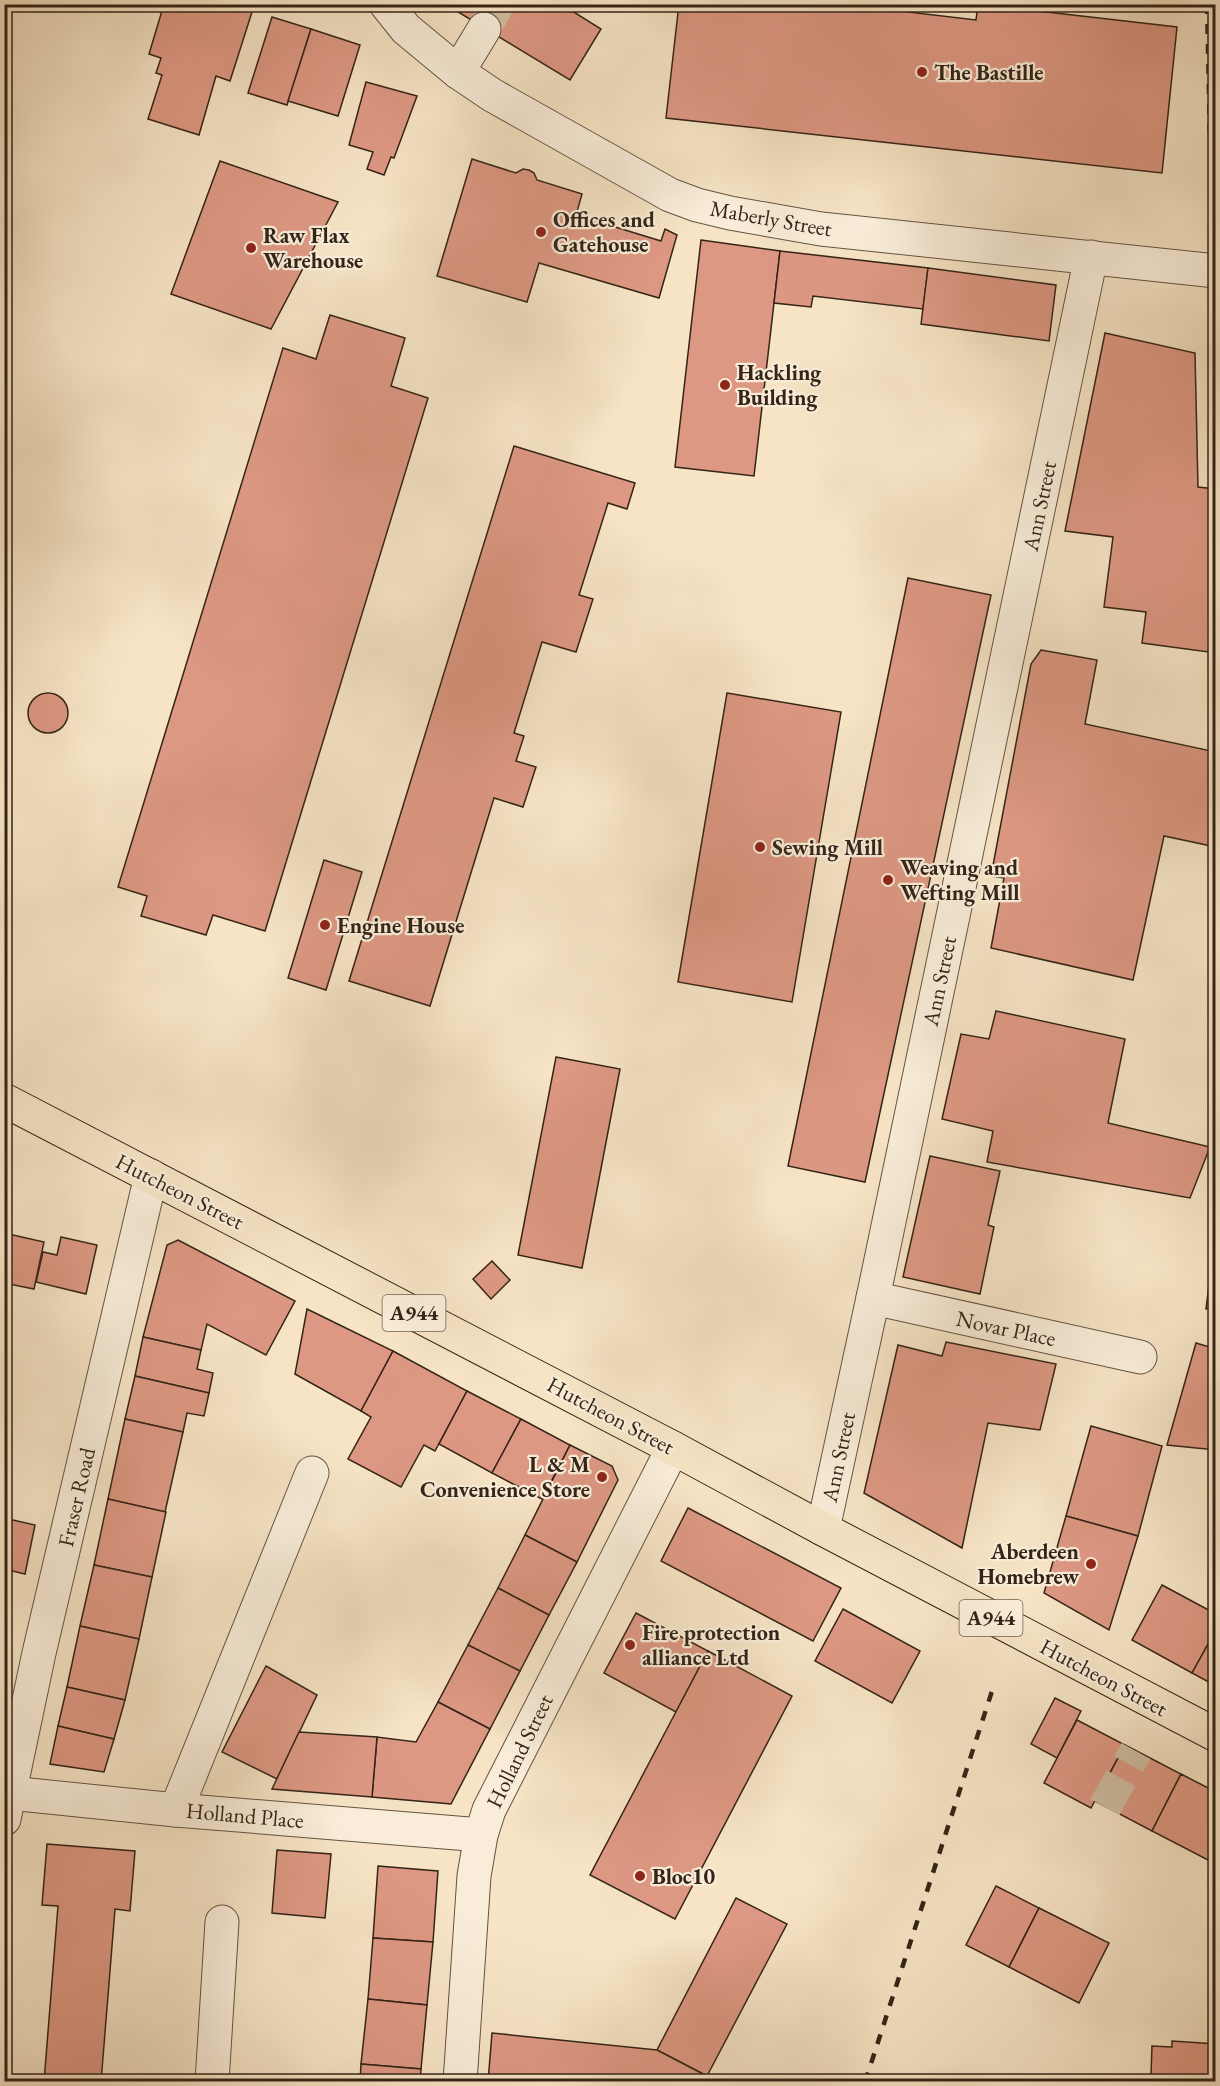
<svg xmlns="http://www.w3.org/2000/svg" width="1220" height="2086" viewBox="0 0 1220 2086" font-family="'EB Garamond',serif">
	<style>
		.building { fill: #dd9883; stroke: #342417; stroke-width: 1.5 }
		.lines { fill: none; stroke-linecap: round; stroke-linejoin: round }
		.minor-tunnel { stroke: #cfbea2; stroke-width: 33; stroke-dasharray: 33 16; stroke-linecap: butt }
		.minor-casing { stroke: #645442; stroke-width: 35 }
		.major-casing { stroke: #342417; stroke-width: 35 }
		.minor { stroke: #f9edd9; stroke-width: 33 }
		.major { stroke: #f6e4c5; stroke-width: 33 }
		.rail { stroke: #342417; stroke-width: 4.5; stroke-dasharray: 10 10; stroke-linecap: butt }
		.poi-dot { fill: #8f2418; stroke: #f9edd9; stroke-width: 2 }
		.labels { text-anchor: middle; stroke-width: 4.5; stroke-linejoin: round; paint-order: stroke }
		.shield { fill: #f9edd9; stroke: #6f6051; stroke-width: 1.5 }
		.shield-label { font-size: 21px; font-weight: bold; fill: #342417 }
		.poi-label { font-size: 22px; font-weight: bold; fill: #342417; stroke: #f9edd9; text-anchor: start }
		.street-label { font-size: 22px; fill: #342417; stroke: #f9edd9 }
	</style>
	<rect width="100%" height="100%" fill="#f6e4c5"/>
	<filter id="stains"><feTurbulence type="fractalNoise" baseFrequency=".00333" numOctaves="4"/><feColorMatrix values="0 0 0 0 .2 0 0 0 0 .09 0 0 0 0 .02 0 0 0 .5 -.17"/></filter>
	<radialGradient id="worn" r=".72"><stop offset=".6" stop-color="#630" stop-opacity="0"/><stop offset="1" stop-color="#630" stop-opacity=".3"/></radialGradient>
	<g class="building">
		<polygon points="164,4 227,4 252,12 230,81 216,76 199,135 148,119 162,75 156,73 161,58 149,54"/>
		<polygon points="445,4 561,4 601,29 570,80"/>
		<polygon points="679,4 840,4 976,20 978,4 1177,27 1162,173 666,118"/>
		<polygon points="272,17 311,29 287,105 248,93"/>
		<polygon points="311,29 360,45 338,116 288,101"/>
		<polygon points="366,82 417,96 394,158 391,157 384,175 367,169 373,152 349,145"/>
		<polygon points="472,159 516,173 523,169 529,170 534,173 537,180 582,194 576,215 661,241 665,229 677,235 659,298 539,263 527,302 437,276"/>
		<polygon points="220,161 338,202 271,329 171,294"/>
		<polygon points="701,240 780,251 754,476 675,467"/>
		<polygon points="780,251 928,268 923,309 813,296 811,307 774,303"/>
		<polygon points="928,268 1056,285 1049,341 921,324"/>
		<polygon points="330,315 405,338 391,386 428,398 265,931 213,915 206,935 141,916 147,896 118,887 283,348 316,359"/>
		<polygon points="1105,333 1195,353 1198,487 1216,489 1216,653 1142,643 1146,612 1104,607 1113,537 1065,531"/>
		<polygon points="514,446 635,483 627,509 608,503 579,595 593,599 576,652 542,642 514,733 524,736 516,761 536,767 523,807 494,798 430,1006 349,981"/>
		<polygon points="908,578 991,595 865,1182 788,1166"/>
		<polygon points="1041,650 1097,660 1085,724 1216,752 1216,847 1164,836 1133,980 991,948 1004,878 991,876 1031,664"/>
		<circle cx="48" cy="713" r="20"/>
		<polygon points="727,693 841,712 792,1002 678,982"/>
		<polygon points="324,860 362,872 326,990 288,978"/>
		<polygon points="996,1011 1125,1039 1108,1123 1210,1147 1190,1198 987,1162 993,1131 942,1119 961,1034 989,1039"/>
		<polygon points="556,1057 620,1069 582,1268 518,1255"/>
		<polygon points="930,1156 1000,1171 988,1225 994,1227 980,1294 903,1277"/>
		<polygon points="1216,1230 1216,1306 1206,1309"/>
		<polygon points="4,1233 44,1242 34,1289 4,1283"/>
		<polygon points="61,1237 97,1245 86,1294 36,1282 43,1252 57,1255"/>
		<polygon points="178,1240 295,1301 266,1355 207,1324 201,1350 143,1337 167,1245"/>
		<polygon points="492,1261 510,1280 491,1299 473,1279"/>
		<polygon points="307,1309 393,1351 361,1411 295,1374"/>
		<polygon points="143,1337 201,1350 197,1369 213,1373 209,1393 135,1376"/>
		<polygon points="946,1342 1056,1364 1040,1430 988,1423 962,1548 864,1493 898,1345 942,1356"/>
		<polygon points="1196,1343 1216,1349 1216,1450 1167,1445"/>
		<polygon points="393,1351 467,1391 435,1451 424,1445 401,1487 348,1459 371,1417 361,1411"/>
		<polygon points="135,1376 209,1393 204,1416 187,1413 183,1432 125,1419"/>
		<polygon points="467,1391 521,1419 492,1473 439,1444"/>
		<polygon points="125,1419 183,1432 165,1512 108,1499"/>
		<polygon points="521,1419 570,1445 542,1499 492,1473"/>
		<polygon points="1091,1426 1162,1446 1138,1536 1066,1516"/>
		<polygon points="570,1445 612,1466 618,1480 577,1562 525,1535"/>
		<polygon points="108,1499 166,1512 152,1577 94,1565"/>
		<polygon points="688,1508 841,1588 813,1641 661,1561"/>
		<polygon points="1066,1516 1138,1536 1109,1630 1044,1593"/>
		<polygon points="4,1518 35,1525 25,1574 4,1569"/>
		<polygon points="525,1535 577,1562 549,1615 498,1588"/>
		<polygon points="94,1565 152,1577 139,1639 80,1626"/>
		<polygon points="1162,1585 1216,1614 1216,1630 1192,1673 1132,1640"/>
		<polygon points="498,1588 549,1615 520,1671 468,1645"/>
		<polygon points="843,1609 920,1651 892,1703 815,1661"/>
		<polygon points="636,1613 708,1651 676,1712 604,1673"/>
		<polygon points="80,1626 139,1639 125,1700 67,1687"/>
		<polygon points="1216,1630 1216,1686 1192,1673"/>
		<polygon points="468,1645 520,1671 490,1729 438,1702"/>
		<polygon points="708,1651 792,1696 675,1919 590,1875"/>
		<polygon points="266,1666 317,1695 277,1779 222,1752"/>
		<polygon points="67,1687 125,1700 114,1739 58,1726"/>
		<polygon points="1055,1698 1081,1711 1057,1758 1031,1744"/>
		<polygon points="438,1702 490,1729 451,1804 372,1797 377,1737 416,1742"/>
		<polygon points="1077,1720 1125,1745 1091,1808 1044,1783"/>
		<polygon points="58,1726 114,1739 104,1772 50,1764"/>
		<polygon points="299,1732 377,1737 372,1797 272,1789"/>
		<polygon points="1125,1745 1181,1774 1152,1831 1095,1801"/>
		<polygon points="1181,1774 1216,1792 1216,1846 1208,1860 1152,1831"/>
		<polygon points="47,1844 135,1851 130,1911 115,1909 101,2082 44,2082 58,1906 42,1905"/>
		<polygon points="277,1850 331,1854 325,1918 272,1913"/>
		<polygon points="378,1866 438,1871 433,1942 373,1938"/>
		<polygon points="996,1886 1039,1908 1009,1967 966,1945"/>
		<polygon points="736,1898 787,1924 707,2076 657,2050"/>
		<polygon points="1039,1908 1109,1943 1079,2003 1009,1967"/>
		<polygon points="373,1938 433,1942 427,2005 368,1999"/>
		<polygon points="368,1999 427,2005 421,2069 361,2064"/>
		<polygon points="492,2033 657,2050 707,2076 704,2082 488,2082"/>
		<polygon points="1172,2041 1216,2044 1216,2082 1145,2082 1145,2075 1151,2075 1152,2046 1172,2047"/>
		<polygon points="361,2064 421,2069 420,2082 360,2082"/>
	</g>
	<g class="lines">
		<g class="minor-tunnel">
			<polyline points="484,29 498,4"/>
			<polyline points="1105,1807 1136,1751"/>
		</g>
		<g class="minor-casing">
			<g id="minor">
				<polyline points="386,4 406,29 458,72 492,95 670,195 697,205 730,213 821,229 1216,271"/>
				<polyline points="458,72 484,29"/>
				<polyline points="873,1298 1140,1357"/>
				<polyline points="823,1529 873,1298 1091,257"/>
				<polyline points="10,1793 176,1810 481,1835"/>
				<polyline points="176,1810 312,1473"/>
				<polyline points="4,1819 39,1653 151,1176"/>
				<polyline points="212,2082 222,1922"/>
				<polyline points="460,2082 474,1876 481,1835 489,1810 673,1448"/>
			</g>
		</g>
		<g class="major-casing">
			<polyline id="major" points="4,1100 673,1448 823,1529 1216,1735"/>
		</g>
		<use href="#minor" class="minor"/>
		<use href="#major" class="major"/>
		<g class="rail">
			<polyline points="1207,4 1212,230"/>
			<polyline points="865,2082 994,1685"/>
		</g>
	</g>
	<g class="poi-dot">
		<circle cx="922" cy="72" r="6"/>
		<circle cx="541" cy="232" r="6"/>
		<circle cx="251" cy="248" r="6"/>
		<circle cx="725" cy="385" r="6"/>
		<circle cx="760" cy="847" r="6"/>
		<circle cx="888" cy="880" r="6"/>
		<circle cx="325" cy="925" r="6"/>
		<circle cx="602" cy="1477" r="6"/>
		<circle cx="1091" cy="1564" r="6"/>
		<circle cx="630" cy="1645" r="6"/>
		<circle cx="640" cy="1876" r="6"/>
	</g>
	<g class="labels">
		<g class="shield">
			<rect x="382.5" y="1295" width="63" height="36" rx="4.5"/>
			<rect x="959.5" y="1600" width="63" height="36" rx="4.5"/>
		</g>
		<g class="shield-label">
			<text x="414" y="1320">A944</text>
			<text x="991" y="1625">A944</text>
		</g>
		<g class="poi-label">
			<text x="934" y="80">The Bastille</text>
			<text x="553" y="227">Offices and<tspan x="553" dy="25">Gatehouse</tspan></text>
			<text x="263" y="243">Raw Flax<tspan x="263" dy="25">Warehouse</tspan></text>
			<text x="737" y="380">Hackling<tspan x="737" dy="25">Building</tspan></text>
			<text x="772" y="855">Sewing Mill</text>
			<text x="900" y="875">Weaving and<tspan x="900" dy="25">Wefting Mill</tspan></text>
			<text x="337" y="933">Engine House</text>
			<text x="590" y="1472" text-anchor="end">L &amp; M<tspan x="590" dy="25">Convenience Store</tspan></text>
			<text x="1079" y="1559" text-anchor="end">Aberdeen<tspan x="1079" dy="25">Homebrew</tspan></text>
			<text x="642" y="1640">Fire protection<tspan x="642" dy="25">alliance Ltd</tspan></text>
			<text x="652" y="1884">Bloc10</text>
		</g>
		<g class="street-label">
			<text transform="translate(771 218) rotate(10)" y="8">Maberly Street</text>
			<text transform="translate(1039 506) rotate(-78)" y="8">Ann Street</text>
			<text transform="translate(939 981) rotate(-78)" y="8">Ann Street</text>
			<text transform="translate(180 1191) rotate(27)" y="8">Hutcheon Street</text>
			<text transform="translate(1006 1328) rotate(12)" y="8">Novar Place</text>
			<text transform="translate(611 1415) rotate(28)" y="8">Hutcheon Street</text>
			<text transform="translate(838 1457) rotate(-78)" y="8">Ann Street</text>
			<text transform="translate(76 1497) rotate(-77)" y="8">Fraser Road</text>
			<text transform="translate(1104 1677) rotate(28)" y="8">Hutcheon Street</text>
			<text transform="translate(519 1751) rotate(-64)" y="8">Holland Street</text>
			<text transform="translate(245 1815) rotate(5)" y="8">Holland Place</text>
		</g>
	</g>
	<rect width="1220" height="2086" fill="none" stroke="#f6e4c5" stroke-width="24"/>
	<rect x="6" y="6" width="1208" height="2074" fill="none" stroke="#342417" stroke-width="3"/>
	<rect x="12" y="12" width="1196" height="2062" fill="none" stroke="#342417" stroke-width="1.5"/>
	<rect width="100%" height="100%" filter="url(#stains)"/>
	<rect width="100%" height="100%" fill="url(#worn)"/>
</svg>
